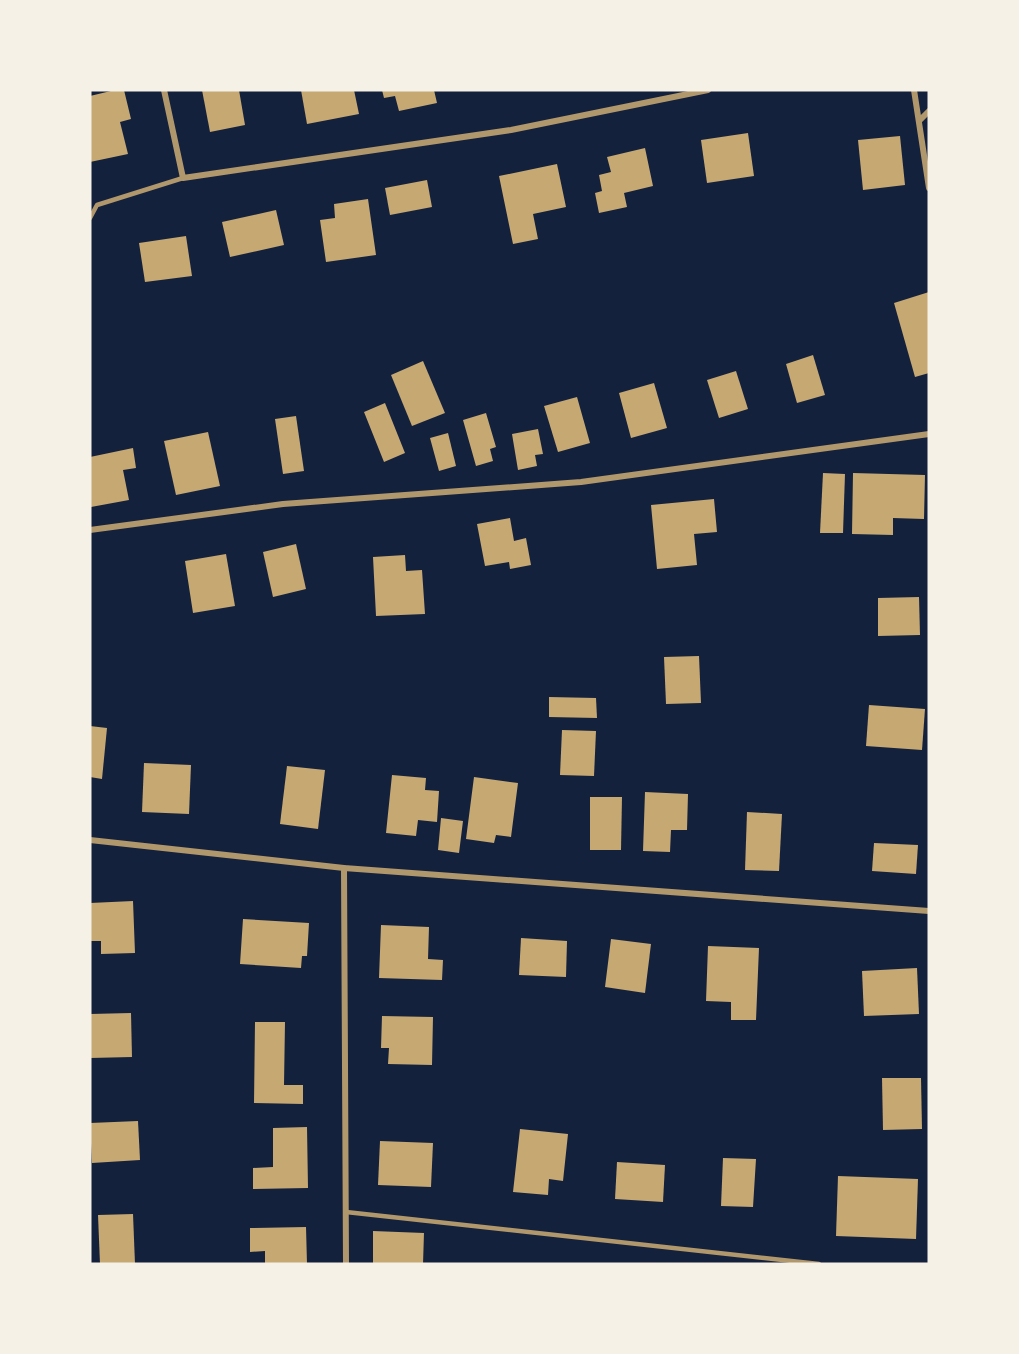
<svg xmlns="http://www.w3.org/2000/svg" width="1019" height="1354" viewBox="0 0 1019 1354" font-family="Roboto,sans-serif">
	<style>
		.building { fill: #c6a872 }
		.lines { fill: none; stroke-linecap: round; stroke-linejoin: round }
		.service { stroke: #b1986c; stroke-width: 4.5 }
		.minor { stroke: #b1986c; stroke-width: 6 }
	</style>
	<rect width="100%" height="100%" fill="#14213d"/>
	<g class="building">
		<polygon points="115,90 124,90 131,119 120,122 128,154 90,162 90,96"/>
		<polygon points="202,90 239,90 245,125 210,132"/>
		<polygon points="301,90 354,90 359,114 307,124"/>
		<polygon points="382,90 434,90 437,103 399,111 395,96 384,98"/>
		<polygon points="748,133 754,176 707,183 701,140"/>
		<polygon points="900,136 905,185 863,190 858,140"/>
		<polygon points="645,148 653,186 624,193 627,207 599,213 595,193 602,191 599,175 611,172 607,157"/>
		<polygon points="557,164 566,207 533,214 538,239 513,244 499,176"/>
		<polygon points="427,180 432,207 390,215 385,188"/>
		<polygon points="368,199 376,255 326,262 320,220 335,218 334,204"/>
		<polygon points="276,210 284,245 230,257 222,222"/>
		<polygon points="186,236 192,276 145,282 139,243"/>
		<polygon points="929,292 929,373 915,377 894,303"/>
		<polygon points="813,355 825,395 797,403 786,364"/>
		<polygon points="423,361 445,413 412,426 391,375"/>
		<polygon points="736,371 748,409 719,418 707,380"/>
		<polygon points="654,383 667,428 631,438 619,393"/>
		<polygon points="577,397 590,443 558,452 544,406"/>
		<polygon points="385,403 405,453 384,462 364,412"/>
		<polygon points="486,413 496,447 490,449 493,461 476,466 463,420"/>
		<polygon points="296,416 304,471 283,474 275,419"/>
		<polygon points="538,429 543,454 535,455 537,466 518,470 512,434"/>
		<polygon points="208,432 220,486 176,495 164,441"/>
		<polygon points="448,433 456,466 439,471 430,438"/>
		<polygon points="133,448 136,468 123,470 129,500 91,507 90,457"/>
		<polygon points="823,473 845,474 843,533 820,533"/>
		<polygon points="853,473 925,475 924,519 893,518 893,535 852,534"/>
		<polygon points="714,499 717,532 694,534 697,565 657,569 651,505"/>
		<polygon points="510,518 514,541 526,538 531,565 510,569 509,562 485,566 477,524"/>
		<polygon points="296,544 306,589 273,597 263,552"/>
		<polygon points="226,554 235,606 193,613 185,561"/>
		<polygon points="405,555 406,571 422,570 425,614 376,616 373,557"/>
		<polygon points="919,597 920,635 878,636 878,598"/>
		<polygon points="699,656 701,703 666,704 664,657"/>
		<polygon points="549,697 596,698 597,718 549,717"/>
		<polygon points="869,705 925,709 922,750 866,746"/>
		<polygon points="90,726 107,728 102,779 90,777"/>
		<polygon points="562,730 596,731 594,776 560,775"/>
		<polygon points="144,763 191,765 189,814 142,812"/>
		<polygon points="287,766 325,770 318,829 280,824"/>
		<polygon points="392,775 426,778 425,790 439,791 437,822 418,820 416,836 386,833"/>
		<polygon points="474,777 518,783 511,837 496,835 494,843 466,839"/>
		<polygon points="645,792 688,794 687,830 671,830 670,852 643,851"/>
		<polygon points="590,797 622,797 621,850 590,850"/>
		<polygon points="747,812 782,814 779,871 745,870"/>
		<polygon points="441,818 463,821 459,853 438,850"/>
		<polygon points="874,843 918,845 916,874 872,871"/>
		<polygon points="133,901 135,953 101,954 101,941 90,941 90,903"/>
		<polygon points="243,919 309,923 307,956 302,956 301,968 240,964"/>
		<polygon points="381,925 429,927 428,959 443,960 442,980 379,978"/>
		<polygon points="521,938 567,941 566,977 519,975"/>
		<polygon points="611,939 651,944 645,993 605,987"/>
		<polygon points="708,946 759,948 756,1020 731,1020 731,1002 706,1001"/>
		<polygon points="917,968 919,1014 864,1016 862,971"/>
		<polygon points="131,1013 132,1057 90,1058 90,1014"/>
		<polygon points="382,1016 433,1017 432,1065 388,1064 389,1048 381,1048"/>
		<polygon points="255,1022 285,1022 284,1085 303,1085 303,1104 254,1103"/>
		<polygon points="882,1078 921,1078 922,1129 883,1130"/>
		<polygon points="138,1121 140,1160 92,1163 90,1123"/>
		<polygon points="307,1127 308,1188 253,1189 253,1168 273,1167 273,1128"/>
		<polygon points="520,1129 568,1134 563,1181 549,1179 548,1195 513,1192"/>
		<polygon points="380,1141 433,1143 431,1187 378,1185"/>
		<polygon points="723,1158 756,1159 753,1207 721,1206"/>
		<polygon points="617,1162 665,1165 663,1202 615,1199"/>
		<polygon points="838,1176 918,1179 916,1239 836,1236"/>
		<polygon points="133,1214 135,1264 100,1264 98,1215"/>
		<polygon points="306,1227 307,1264 265,1264 265,1251 250,1252 250,1228"/>
		<polygon points="373,1231 424,1233 423,1264 373,1264"/>
	</g>
	<g class="lines">
		<g class="service">
			<polyline points="90,218 97,205 183,178"/>
			<polyline points="346,1212 819,1264"/>
		</g>
		<g class="minor">
			<polyline points="164,90 183,178 511,130 708,90"/>
			<polyline points="914,90 929,188"/>
			<polyline points="920,120 929,111"/>
			<polyline points="90,530 283,504 581,482 929,434"/>
			<polyline points="90,840 344,868 929,911"/>
			<polyline points="344,868 346,1264"/>
		</g>
	</g>
	<rect width="1019" height="1354" fill="none" stroke="#f6f1e7" stroke-width="183"/>
</svg>
